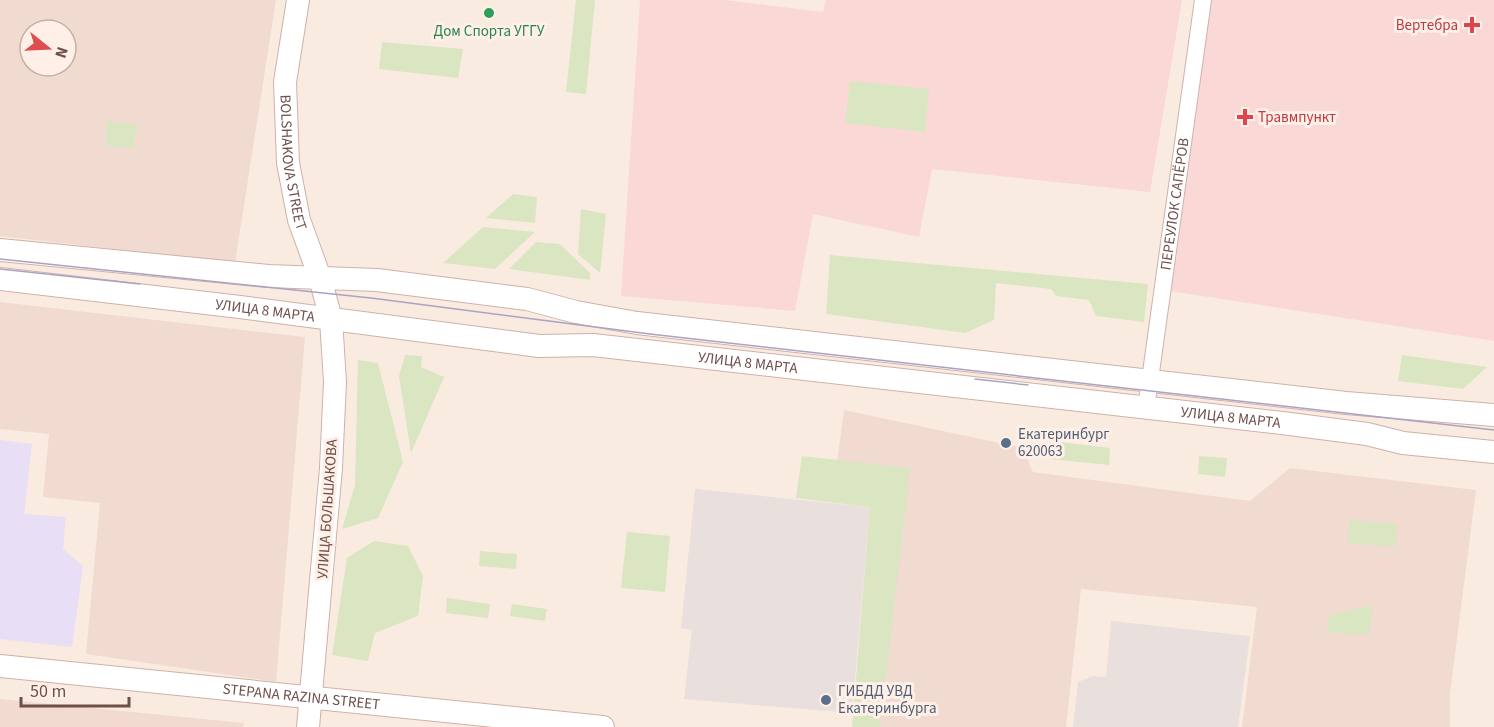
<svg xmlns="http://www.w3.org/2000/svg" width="1494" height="727" viewBox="0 0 1494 727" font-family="'Source Sans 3',sans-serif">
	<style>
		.residential { fill: #f1dbd0; fill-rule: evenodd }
		.commercial { fill: #fad8d5 }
		.industrial { fill: #e9dfdc }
		.education { fill: #e8def6 }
		.green { fill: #d9e6c1 }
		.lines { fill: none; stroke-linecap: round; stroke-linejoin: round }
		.street-casing { stroke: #ccb3ac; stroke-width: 18 }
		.secondary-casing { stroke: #cfb1a9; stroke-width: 24 }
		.street { stroke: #fff; stroke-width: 16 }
		.secondary { stroke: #fff; stroke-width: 22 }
		.tram { stroke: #aba2c2; stroke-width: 1.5 }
		.leisure-dot { fill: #2e9e5b; stroke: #feefe7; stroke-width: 2 }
		.health-dot { fill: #e0444e; stroke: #feefe7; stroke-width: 2 }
		.service-dot { fill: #5c6f8a; stroke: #feefe7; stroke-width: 2 }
		.labels { text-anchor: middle; stroke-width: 6; stroke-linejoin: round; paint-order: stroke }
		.health-label { font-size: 15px; fill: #be3a42; stroke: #feefe7; text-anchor: end }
		.leisure-label { font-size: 15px; fill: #27864d; stroke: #feefe7 }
		.street-label { font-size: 15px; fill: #6f4f4a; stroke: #feefe7 }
		.service-label { font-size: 15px; fill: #4e5e75; stroke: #feefe7; text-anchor: start }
	</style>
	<rect width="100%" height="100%" fill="#faebe1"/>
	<g class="residential">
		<path d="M0,0H276L235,263L0,236ZM30,30H66V66H30Z"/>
		<polygon points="0,302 305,337 276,682 86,654 100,503 43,497 49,434 0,429"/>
		<polygon points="844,410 1023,448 1033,472 1250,501 1290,468 1476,490 1450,694 1450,727 1242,727 1257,607 1081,589 1066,727 858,727 882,497 833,492"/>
		<polygon points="0,699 244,723 243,727 0,727"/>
	</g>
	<g class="commercial">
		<polygon points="640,0 724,0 823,12 826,0 1182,0 1150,192 932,169 919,237 813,214 795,311 621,296"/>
		<polygon points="1206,0 1494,0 1494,341 1170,291"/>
	</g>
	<g class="industrial">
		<polygon points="695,489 870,507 852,713 684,699 692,630 681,628"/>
		<polygon points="1111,621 1250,636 1238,727 1073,727 1078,682 1093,676 1106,677"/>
	</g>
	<polygon class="education" points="0,440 32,444 24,514 66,517 63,549 83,566 72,647 0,639"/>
	<g class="green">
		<polygon points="576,0 595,0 586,94 566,92"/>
		<polygon points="382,42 463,49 458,78 379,69"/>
		<polygon points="850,81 929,89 925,132 845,123"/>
		<polygon points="107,121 137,125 133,149 105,145"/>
		<polygon points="513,194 537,197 535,223 486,218"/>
		<polygon points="581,209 606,214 600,273 578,254"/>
		<polygon points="483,227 535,232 495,269 443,263"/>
		<polygon points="536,242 560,244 590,273 590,280 509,269"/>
		<polygon points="830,255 1148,284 1144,322 1096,316 1089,300 1056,296 1051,289 996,283 994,320 965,333 826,314"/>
		<polygon points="405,355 422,356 421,367 444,377 411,453 399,376"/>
		<polygon points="1402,355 1487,367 1463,389 1398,381"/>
		<polygon points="358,360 378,363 403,462 378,518 342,529 355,485"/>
		<polygon points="1051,441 1110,448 1109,465 1049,459"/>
		<polygon points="802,456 910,468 880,727 852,727 870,507 796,498"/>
		<polygon points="1199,456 1227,458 1225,477 1198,474"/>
		<polygon points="1350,520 1397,524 1395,547 1348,543"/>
		<polygon points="627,532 670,536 665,592 621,588"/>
		<polygon points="374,541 408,546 423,576 418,616 375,633 368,661 332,655 347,558"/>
		<polygon points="480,551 517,554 516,569 479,566"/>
		<polygon points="447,598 490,604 488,618 446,613"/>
		<polygon points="512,604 547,609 545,621 510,616"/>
		<polygon points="1372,605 1369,635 1327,632 1329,616"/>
	</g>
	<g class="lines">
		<g class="street-casing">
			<g id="street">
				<path id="s1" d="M1146,408L1203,0"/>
			</g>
		</g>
		<g class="secondary-casing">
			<g id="secondary">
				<path id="s2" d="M298,0L285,82L288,163L299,220L320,278L331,319L335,382L331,468L308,727"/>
				<polyline points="0,250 268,276 377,280 527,299 576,312 637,323 1346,403 1494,415"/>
				<path id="s3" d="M0,279L240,307L539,346L593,345L1282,423L1367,434L1403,443L1494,452"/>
				<path id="s4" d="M0,666L603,727"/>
			</g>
		</g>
		<use href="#street" class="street"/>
		<use href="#secondary" class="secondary"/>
		<g class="tram">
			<polyline points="0,259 371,298 650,334 1494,430"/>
			<polyline points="0,269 140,284"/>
			<polyline points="975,379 1028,385"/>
		</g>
	</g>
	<circle class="leisure-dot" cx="489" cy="13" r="6"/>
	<g class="health-dot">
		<path d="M1469 16h6v6h6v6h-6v6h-6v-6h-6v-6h6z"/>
		<path d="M1242 108h6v6h6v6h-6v6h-6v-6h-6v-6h6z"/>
	</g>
	<g class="service-dot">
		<circle cx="1006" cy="443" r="6"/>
		<circle cx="826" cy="700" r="6"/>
	</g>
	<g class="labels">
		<g class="health-label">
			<text x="1458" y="30">Вертебра</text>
			<text x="1258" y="122" text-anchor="start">Травмпункт</text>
		</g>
		<g class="leisure-label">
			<text x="489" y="36">Дом Спорта УГГУ</text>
		</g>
		<g class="street-label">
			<text dy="5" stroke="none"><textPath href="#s2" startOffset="164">BOLSHAKOVA STREET</textPath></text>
			<text dy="5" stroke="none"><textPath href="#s1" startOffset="206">ПЕРЕУЛОК САПЁРОВ</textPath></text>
			<text dy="5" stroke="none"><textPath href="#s3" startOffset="267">УЛИЦА 8 МАРТА</textPath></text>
			<text dy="5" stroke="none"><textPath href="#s3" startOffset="753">УЛИЦА 8 МАРТА</textPath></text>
			<text dy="5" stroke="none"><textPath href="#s3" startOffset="1239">УЛИЦА 8 МАРТА</textPath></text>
			<text transform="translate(327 509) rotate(-86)" y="5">УЛИЦА БОЛЬШАКОВА</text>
			<text dy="5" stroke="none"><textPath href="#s4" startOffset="303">STEPANA RAZINA STREET</textPath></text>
		</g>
		<g class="service-label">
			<text x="1018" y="439">Екатеринбург<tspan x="1018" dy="17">620063</tspan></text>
			<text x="838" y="696">ГИБДД УВД<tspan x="838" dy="17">Екатеринбурга</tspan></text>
		</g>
	</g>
	<g transform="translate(48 48) rotate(108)"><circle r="28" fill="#feefe7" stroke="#c5afa8" stroke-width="1.5"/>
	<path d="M0-4.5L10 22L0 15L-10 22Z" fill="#dc4e4f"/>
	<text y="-9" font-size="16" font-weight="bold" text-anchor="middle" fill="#6f4f4a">N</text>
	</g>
	<path d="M21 697v9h108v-9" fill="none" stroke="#6f4f4a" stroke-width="3"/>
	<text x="30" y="697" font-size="18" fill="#6f4f4a" stroke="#feefe7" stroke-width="4.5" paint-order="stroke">50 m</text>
</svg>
